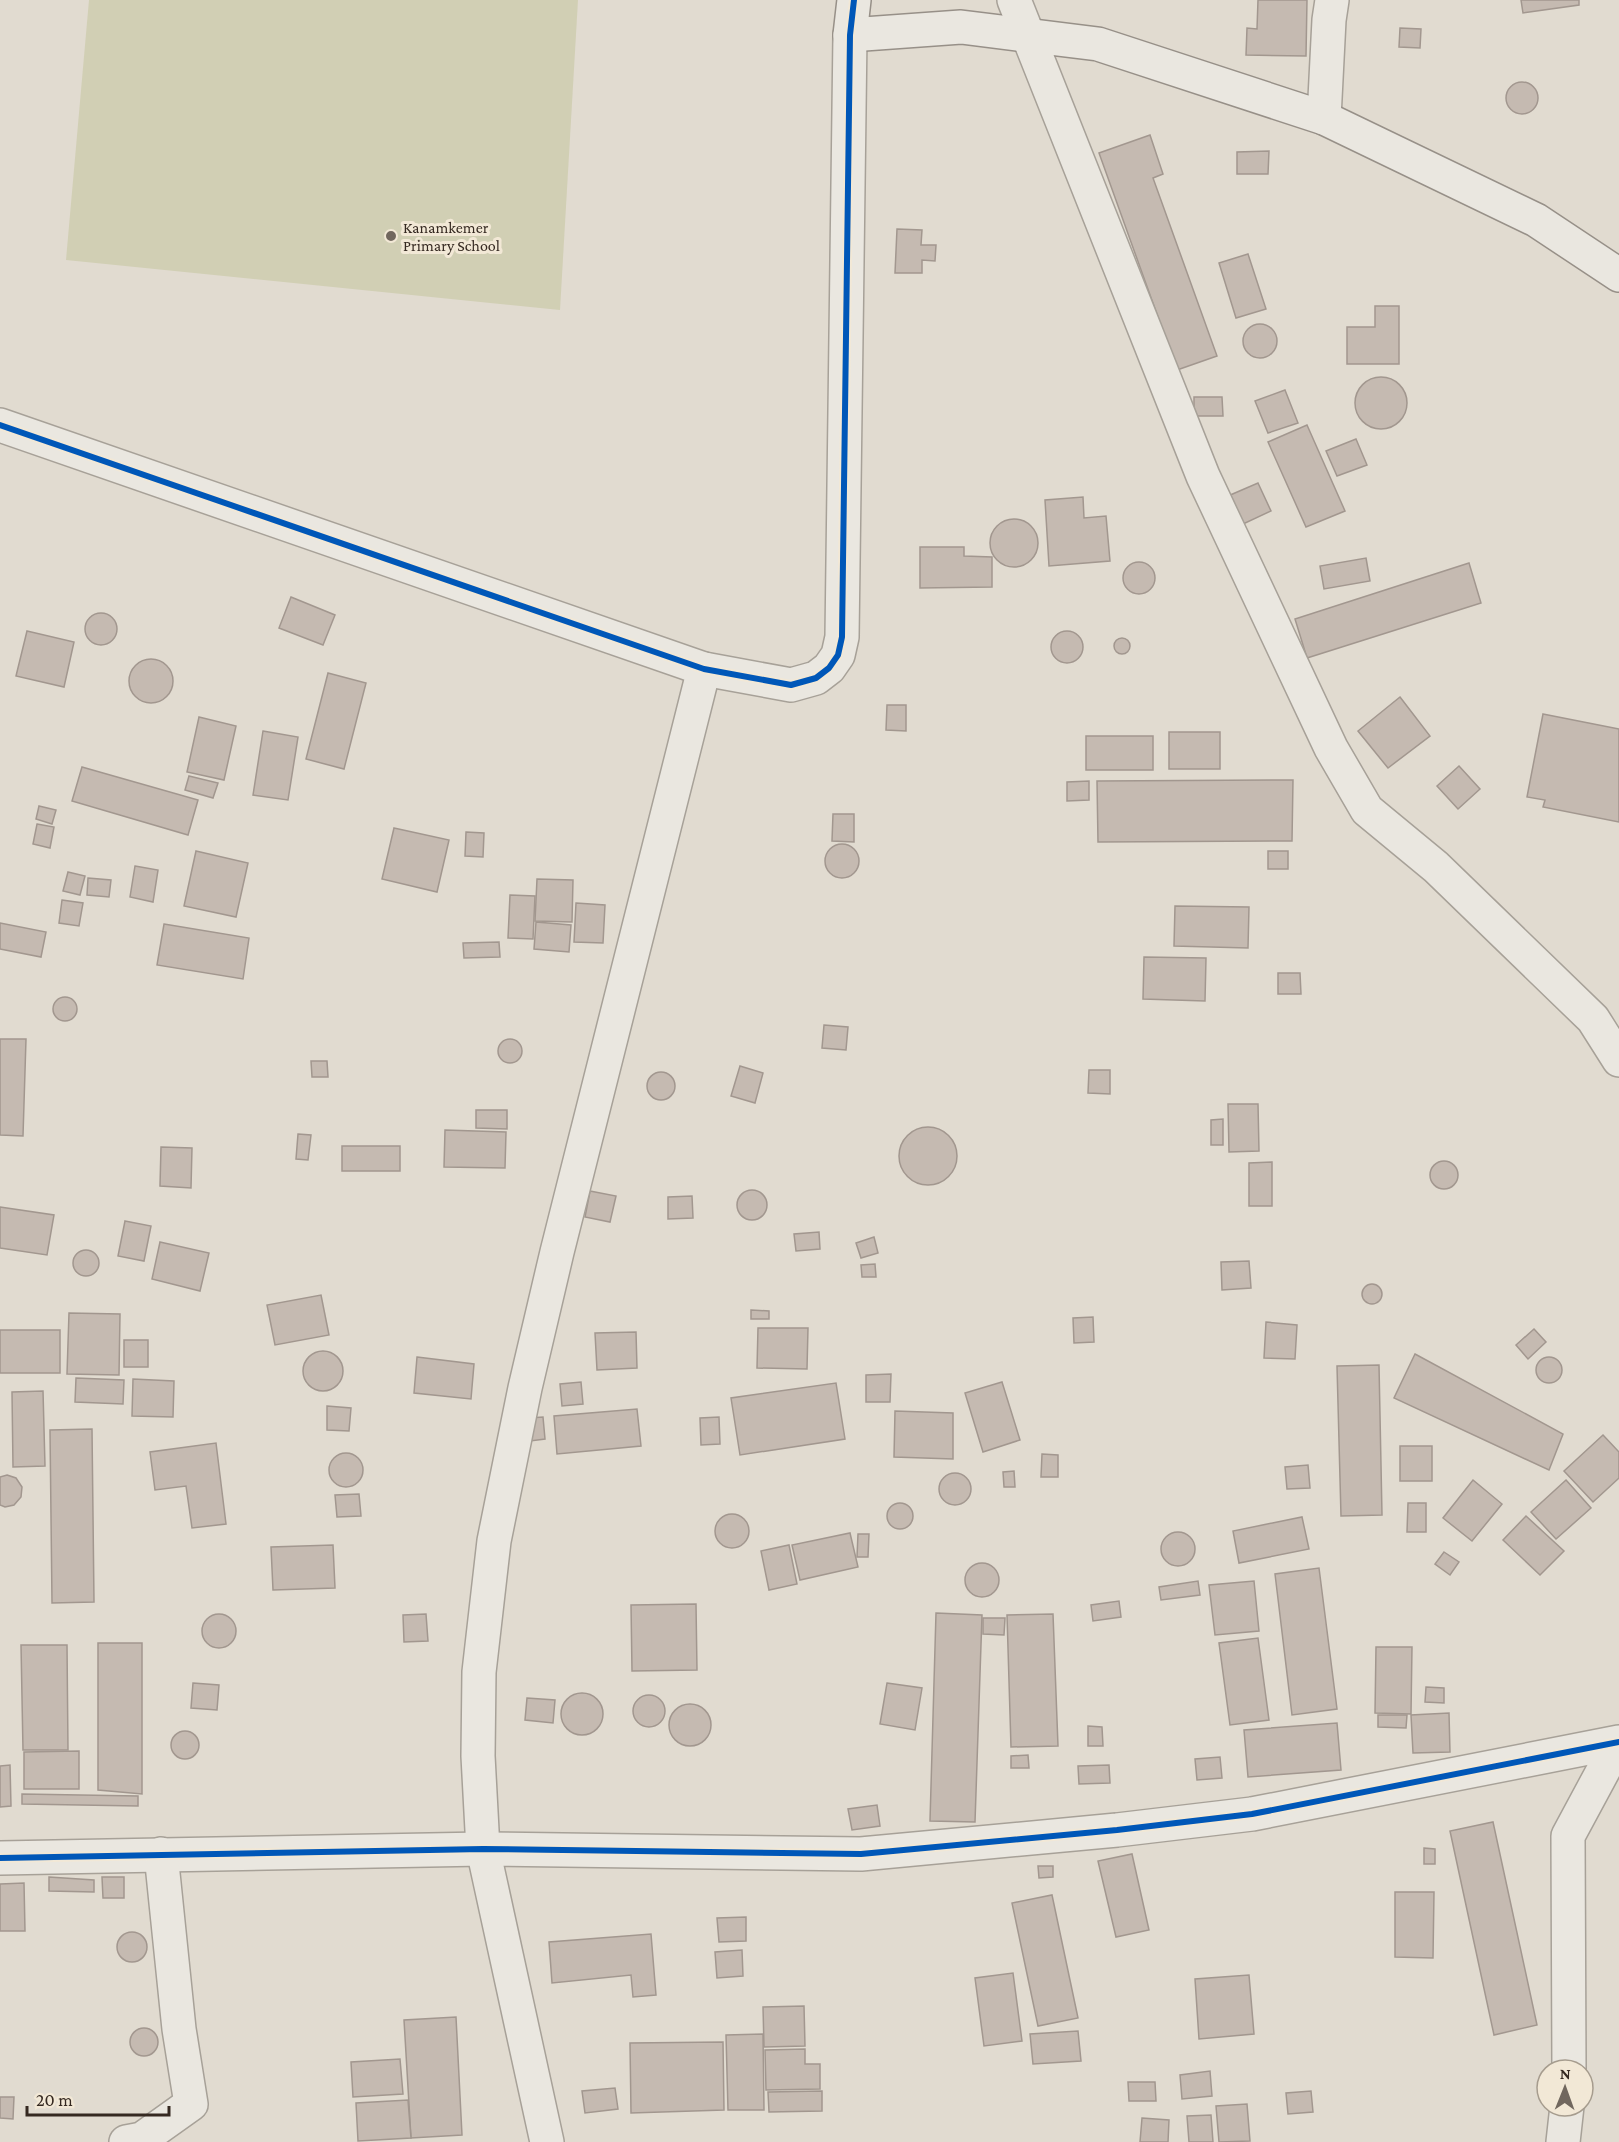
<svg xmlns="http://www.w3.org/2000/svg" width="1619" height="2142" viewBox="0 0 1619 2142" font-family="'Crimson Pro',serif">
	<style>
		.green { fill: #d1cfb4 }
		.building { fill: #c5bab1; stroke: #a2978f; stroke-width: 1.5 }
		.lines { fill: none; stroke-linecap: round; stroke-linejoin: round }
		.street-casing { stroke: #a7a198; stroke-width: 36 }
		.secondary-casing { stroke: #979088; stroke-width: 36 }
		.street { stroke: #eae7e0; stroke-width: 33 }
		.secondary { stroke: #eae7e0; stroke-width: 33 }
		.cycleway-casing { stroke: #f2e8d6; stroke-width: 10 }
		.cycleway { stroke: #0057b8; stroke-width: 6 }
		.poi-dot { fill: #71675e; stroke: #f2e8d6; stroke-width: 2 }
		.labels { text-anchor: middle; stroke-width: 6; stroke-linejoin: round; paint-order: stroke }
		.poi-label { font-size: 16px; fill: #352921; stroke: #f2e8d6; text-anchor: start }
	</style>
	<rect width="100%" height="100%" fill="#e1dbd0"/>
	<polygon class="green" points="89,0 578,0 560,310 66,260"/>
	<g class="building">
		<polygon points="1258,0 1307,0 1306,56 1246,55 1247,28 1257,29"/>
		<polygon points="1521,0 1579,0 1579,5 1523,13"/>
		<polygon points="1400,28 1421,29 1420,48 1399,47"/>
		<circle cx="1522" cy="98" r="16"/>
		<polygon points="1150,135 1163,174 1153,178 1217,356 1177,370 1099,153"/>
		<polygon points="1269,151 1268,174 1237,174 1237,152"/>
		<polygon points="897,229 922,230 921,245 936,245 935,261 922,260 922,273 895,273"/>
		<polygon points="1248,254 1266,309 1236,318 1219,263"/>
		<polygon points="1375,306 1399,306 1399,364 1347,364 1347,327 1375,327"/>
		<circle cx="1260" cy="341" r="17"/>
		<circle cx="1381" cy="403" r="26"/>
		<polygon points="1285,390 1298,423 1268,433 1255,401"/>
		<polygon points="1194,397 1222,397 1223,416 1194,416"/>
		<polygon points="1307,425 1345,511 1306,527 1268,442"/>
		<polygon points="1356,439 1367,465 1337,476 1326,451"/>
		<polygon points="1258,483 1271,511 1241,525 1228,496"/>
		<polygon points="1083,497 1084,518 1106,516 1110,561 1049,566 1045,500"/>
		<circle cx="1014" cy="543" r="24"/>
		<polygon points="920,547 964,547 964,556 992,557 992,587 920,588"/>
		<polygon points="1366,558 1370,581 1324,589 1320,566"/>
		<circle cx="1139" cy="578" r="16"/>
		<polygon points="1469,563 1481,603 1307,658 1295,619"/>
		<polygon points="291,597 335,615 323,645 279,628"/>
		<circle cx="101" cy="629" r="16"/>
		<polygon points="27,631 74,642 64,687 16,676"/>
		<circle cx="1067" cy="647" r="16"/>
		<circle cx="1122" cy="646" r="8"/>
		<circle cx="151" cy="681" r="22"/>
		<polygon points="328,673 366,683 344,769 306,759"/>
		<polygon points="1400,697 1430,736 1388,768 1358,731"/>
		<polygon points="887,705 906,705 906,731 886,730"/>
		<polygon points="1543,714 1619,729 1619,822 1543,807 1545,800 1527,797"/>
		<polygon points="199,717 236,726 224,780 187,772"/>
		<polygon points="263,731 298,737 288,800 253,795"/>
		<rect x="1169" y="732" width="51" height="37"/>
		<rect x="1086" y="736" width="67" height="34"/>
		<polygon points="1459,766 1480,789 1458,809 1437,786"/>
		<polygon points="82,767 198,800 188,835 72,801"/>
		<polygon points="189,776 218,783 213,798 185,790"/>
		<polygon points="1293,780 1292,841 1098,842 1097,781"/>
		<polygon points="1089,781 1089,800 1067,801 1067,782"/>
		<polygon points="39,806 56,810 52,824 36,819"/>
		<polygon points="833,814 854,814 854,842 832,841"/>
		<polygon points="37,824 54,827 50,848 33,844"/>
		<polygon points="394,828 449,840 437,892 382,879"/>
		<polygon points="466,832 484,833 483,857 465,856"/>
		<circle cx="842" cy="861" r="17"/>
		<polygon points="196,851 248,863 236,917 184,906"/>
		<rect x="1268" y="851" width="20" height="18"/>
		<polygon points="135,866 158,870 153,902 130,897"/>
		<polygon points="68,872 85,876 80,895 63,891"/>
		<polygon points="88,878 111,880 109,897 87,895"/>
		<polygon points="537,879 573,880 572,922 535,921"/>
		<polygon points="510,895 535,896 533,939 508,938"/>
		<polygon points="62,900 83,903 79,926 59,923"/>
		<polygon points="576,903 605,905 603,943 574,942"/>
		<polygon points="1175,906 1249,907 1248,948 1174,946"/>
		<polygon points="536,922 571,925 569,952 534,949"/>
		<polygon points="0,923 46,932 41,957 0,949"/>
		<polygon points="164,924 249,938 243,979 157,965"/>
		<polygon points="499,942 500,957 464,958 463,943"/>
		<polygon points="1144,957 1206,958 1205,1001 1143,999"/>
		<polygon points="1278,973 1300,973 1301,994 1278,994"/>
		<circle cx="65" cy="1009" r="12"/>
		<polygon points="824,1025 848,1027 846,1050 822,1048"/>
		<circle cx="510" cy="1051" r="12"/>
		<polygon points="0,1039 26,1039 23,1136 0,1135"/>
		<polygon points="311,1061 327,1061 328,1077 312,1077"/>
		<polygon points="740,1066 763,1073 755,1103 731,1096"/>
		<polygon points="1089,1070 1110,1070 1110,1094 1088,1093"/>
		<circle cx="661" cy="1086" r="14"/>
		<polygon points="1228,1104 1258,1104 1259,1151 1229,1152"/>
		<polygon points="476,1110 507,1110 507,1129 476,1128"/>
		<polygon points="1223,1119 1223,1145 1211,1145 1211,1120"/>
		<circle cx="928" cy="1156" r="29"/>
		<polygon points="445,1130 506,1132 505,1168 444,1167"/>
		<polygon points="298,1134 311,1135 308,1160 296,1159"/>
		<rect x="342" y="1146" width="58" height="25"/>
		<polygon points="161,1147 192,1148 191,1188 160,1186"/>
		<circle cx="1444" cy="1175" r="14"/>
		<polygon points="1272,1162 1272,1206 1249,1206 1249,1163"/>
		<circle cx="752" cy="1205" r="15"/>
		<polygon points="590,1191 616,1196 610,1222 585,1217"/>
		<polygon points="692,1196 693,1218 668,1219 668,1197"/>
		<polygon points="0,1207 54,1215 47,1255 0,1248"/>
		<polygon points="125,1221 151,1226 144,1261 118,1256"/>
		<polygon points="819,1232 820,1249 796,1251 794,1234"/>
		<polygon points="874,1237 878,1253 861,1258 856,1243"/>
		<polygon points="160,1242 209,1253 200,1291 152,1279"/>
		<circle cx="86" cy="1263" r="13"/>
		<polygon points="1249,1261 1251,1288 1222,1290 1221,1262"/>
		<polygon points="875,1264 876,1277 862,1277 861,1265"/>
		<circle cx="1372" cy="1294" r="10"/>
		<polygon points="321,1295 329,1335 275,1345 267,1305"/>
		<polygon points="751,1310 769,1311 769,1319 751,1319"/>
		<polygon points="69,1313 120,1314 119,1375 67,1374"/>
		<polygon points="1093,1317 1094,1342 1074,1343 1073,1318"/>
		<polygon points="1266,1322 1297,1325 1295,1359 1264,1358"/>
		<polygon points="758,1328 808,1328 807,1369 757,1368"/>
		<polygon points="1534,1329 1546,1342 1528,1359 1516,1345"/>
		<rect x="0" y="1330" width="60" height="43"/>
		<polygon points="636,1332 637,1368 597,1370 595,1333"/>
		<rect x="124" y="1340" width="24" height="27"/>
		<circle cx="323" cy="1371" r="20"/>
		<polygon points="1415,1354 1563,1434 1549,1470 1394,1398"/>
		<polygon points="417,1357 474,1364 471,1399 414,1393"/>
		<circle cx="1549" cy="1370" r="13"/>
		<polygon points="1379,1365 1382,1515 1341,1516 1337,1366"/>
		<polygon points="891,1374 890,1402 866,1402 866,1375"/>
		<polygon points="76,1378 124,1380 123,1404 75,1402"/>
		<polygon points="133,1379 174,1381 173,1417 132,1416"/>
		<polygon points="581,1382 583,1404 562,1406 560,1384"/>
		<polygon points="1002,1382 1020,1440 983,1452 965,1393"/>
		<polygon points="836,1383 845,1439 740,1455 731,1398"/>
		<polygon points="43,1391 45,1466 13,1467 12,1392"/>
		<polygon points="327,1406 351,1408 349,1431 327,1430"/>
		<polygon points="637,1409 641,1446 557,1454 554,1416"/>
		<polygon points="895,1411 953,1413 953,1459 894,1457"/>
		<polygon points="543,1417 545,1439 530,1441 529,1418"/>
		<polygon points="719,1417 720,1444 701,1445 700,1418"/>
		<polygon points="92,1429 94,1602 52,1603 50,1430"/>
		<polygon points="1603,1435 1619,1452 1619,1478 1593,1502 1564,1471"/>
		<polygon points="216,1443 226,1524 192,1528 186,1486 155,1490 150,1452"/>
		<rect x="1400" y="1446" width="32" height="35"/>
		<circle cx="346" cy="1470" r="17"/>
		<polygon points="1042,1454 1058,1455 1058,1477 1041,1477"/>
		<polygon points="1308,1465 1310,1488 1287,1489 1285,1467"/>
		<polygon points="1014,1471 1015,1487 1004,1487 1003,1472"/>
		<circle cx="955" cy="1489" r="16"/>
		<polygon points="7,1475 16,1478 22,1487 21,1497 14,1505 5,1507 0,1505 0,1477"/>
		<polygon points="1473,1480 1502,1504 1472,1541 1443,1518"/>
		<polygon points="1566,1480 1591,1508 1556,1539 1531,1512"/>
		<polygon points="359,1494 361,1516 337,1517 335,1495"/>
		<polygon points="1408,1503 1426,1503 1426,1532 1407,1532"/>
		<circle cx="900" cy="1516" r="13"/>
		<circle cx="732" cy="1531" r="17"/>
		<polygon points="1526,1516 1564,1551 1540,1575 1503,1540"/>
		<polygon points="1302,1517 1309,1549 1239,1563 1233,1531"/>
		<circle cx="1178" cy="1549" r="17"/>
		<polygon points="850,1533 858,1567 800,1580 792,1545"/>
		<polygon points="858,1534 869,1534 868,1557 857,1557"/>
		<polygon points="333,1545 335,1588 273,1590 271,1547"/>
		<polygon points="789,1545 797,1584 769,1590 761,1551"/>
		<polygon points="1444,1552 1459,1562 1450,1575 1435,1564"/>
		<circle cx="982" cy="1580" r="17"/>
		<polygon points="1319,1568 1337,1709 1292,1715 1275,1574"/>
		<polygon points="1198,1581 1200,1595 1161,1600 1159,1587"/>
		<polygon points="1254,1581 1259,1631 1215,1635 1209,1585"/>
		<polygon points="1119,1601 1121,1617 1093,1621 1091,1605"/>
		<polygon points="696,1604 697,1670 632,1671 631,1605"/>
		<polygon points="936,1613 982,1615 975,1822 930,1821"/>
		<circle cx="219" cy="1631" r="17"/>
		<polygon points="426,1614 428,1641 404,1642 403,1615"/>
		<polygon points="1053,1614 1058,1746 1011,1747 1007,1615"/>
		<polygon points="983,1618 1005,1618 1004,1635 983,1634"/>
		<polygon points="1258,1638 1269,1720 1230,1725 1219,1643"/>
		<polygon points="98,1643 142,1643 142,1794 98,1790"/>
		<polygon points="21,1645 67,1645 68,1750 23,1750"/>
		<polygon points="1376,1647 1412,1647 1411,1714 1375,1713"/>
		<polygon points="193,1683 219,1685 217,1710 191,1708"/>
		<polygon points="887,1683 922,1688 915,1730 880,1724"/>
		<polygon points="1426,1687 1444,1688 1444,1703 1425,1702"/>
		<circle cx="582" cy="1714" r="21"/>
		<circle cx="649" cy="1711" r="16"/>
		<polygon points="527,1698 555,1700 553,1723 525,1720"/>
		<circle cx="690" cy="1725" r="21"/>
		<polygon points="1449,1713 1450,1752 1413,1753 1411,1715"/>
		<polygon points="1378,1715 1407,1715 1406,1728 1378,1727"/>
		<polygon points="1337,1723 1341,1770 1248,1777 1244,1730"/>
		<polygon points="1088,1726 1102,1727 1103,1746 1088,1746"/>
		<circle cx="185" cy="1745" r="14"/>
		<polygon points="79,1751 79,1789 24,1789 24,1752"/>
		<polygon points="1028,1755 1029,1768 1011,1768 1011,1756"/>
		<polygon points="1220,1757 1222,1778 1197,1780 1195,1759"/>
		<polygon points="10,1765 11,1806 0,1807 0,1766"/>
		<polygon points="1109,1765 1110,1783 1079,1784 1078,1766"/>
		<polygon points="22,1794 138,1796 138,1806 22,1804"/>
		<polygon points="877,1805 880,1826 852,1830 848,1809"/>
		<polygon points="1493,1822 1537,2025 1494,2035 1450,1831"/>
		<polygon points="1424,1848 1435,1849 1435,1864 1424,1864"/>
		<polygon points="1132,1854 1149,1930 1116,1937 1098,1861"/>
		<polygon points="1038,1866 1053,1866 1053,1877 1039,1878"/>
		<polygon points="49,1877 94,1880 94,1892 49,1891"/>
		<polygon points="102,1877 124,1877 124,1898 103,1898"/>
		<polygon points="24,1883 25,1931 0,1931 0,1884"/>
		<polygon points="1395,1892 1434,1892 1433,1958 1395,1957"/>
		<polygon points="1052,1895 1078,2018 1038,2026 1012,1903"/>
		<polygon points="746,1917 746,1941 719,1942 717,1918"/>
		<circle cx="132" cy="1947" r="15"/>
		<polygon points="651,1934 656,1995 633,1997 631,1975 552,1983 549,1942"/>
		<polygon points="742,1950 743,1976 717,1978 715,1952"/>
		<polygon points="1013,1973 1022,2041 984,2046 975,1978"/>
		<polygon points="1249,1975 1254,2034 1199,2039 1195,1979"/>
		<polygon points="804,2006 805,2046 764,2047 763,2007"/>
		<polygon points="456,2017 462,2135 411,2138 404,2020"/>
		<circle cx="144" cy="2042" r="14"/>
		<polygon points="1078,2031 1081,2061 1033,2064 1030,2034"/>
		<polygon points="763,2034 764,2110 728,2110 726,2035"/>
		<polygon points="723,2042 724,2110 631,2113 630,2043"/>
		<polygon points="805,2049 805,2064 820,2064 820,2089 766,2090 765,2050"/>
		<polygon points="400,2059 403,2094 353,2097 351,2062"/>
		<polygon points="1210,2071 1212,2096 1182,2099 1180,2075"/>
		<polygon points="1128,2082 1155,2082 1156,2101 1129,2101"/>
		<polygon points="615,2088 618,2109 585,2113 582,2091"/>
		<polygon points="822,2091 822,2111 769,2112 768,2092"/>
		<polygon points="1311,2091 1313,2112 1288,2114 1286,2093"/>
		<polygon points="0,2097 14,2097 13,2119 0,2118"/>
		<polygon points="408,2100 411,2138 358,2141 356,2103"/>
		<polygon points="1247,2104 1250,2141 1219,2142 1216,2106"/>
		<polygon points="1211,2115 1213,2142 1189,2142 1187,2116"/>
		<polygon points="1142,2118 1169,2120 1168,2142 1140,2142"/>
	</g>
	<g class="lines">
		<g class="street-casing">
			<g id="street">
				<polyline points="1014,0 1203,476 1331,748 1367,810 1436,867 1593,1019 1619,1060"/>
				<polyline points="1324,118 1329,20 1332,0"/>
				<polyline points="0,425 704,669 791,685 816,678 829,668 838,655 842,637 850,35"/>
				<polyline points="0,1858 483,1849 861,1854 1117,1830 1252,1814 1619,1742"/>
				<polyline points="1569,2070 1568,1836 1618,1743"/>
				<polyline points="126,2142 142,2139 191,2104 179,2029 161,1854"/>
				<polyline points="547,2142 483,1849 478,1756 479,1672 494,1541 525,1388 557,1252 704,669"/>
				<polyline points="1563,2142 1567,2106"/>
			</g>
		</g>
		<g class="secondary-casing">
			<polyline id="secondary" points="854,0 850,35 961,27 1098,44 1324,118 1536,220 1619,275"/>
		</g>
		<use href="#street" class="street"/>
		<use href="#secondary" class="secondary"/>
		<g class="cycleway-casing">
			<g id="cycleway">
				<polyline points="0,425 704,669 791,685 816,678 829,668 838,655 842,637 850,35 854,0"/>
				<polyline points="0,1858 483,1849 861,1854 1117,1830 1252,1814 1619,1742"/>
			</g>
		</g>
		<use href="#cycleway" class="cycleway"/>
	</g>
	<circle class="poi-dot" cx="391" cy="236" r="6"/>
	<g class="labels">
		<g class="poi-label">
			<text x="403" y="233">Kanamkemer<tspan x="403" dy="18">Primary School</tspan></text>
		</g>
	</g>
	<g transform="translate(1565 2088) rotate(1)"><circle r="28" fill="#f2e8d6" stroke="#a69c8e" stroke-width="1.5"/>
	<path d="M0-4.5L10 22L0 15L-10 22Z" fill="#71675e"/>
	<text y="-9" font-size="16" font-weight="bold" text-anchor="middle" fill="#352921">N</text>
	</g>
	<path d="M27 2106v9h142v-9" fill="none" stroke="#352921" stroke-width="3"/>
	<text x="36" y="2106" font-size="18" fill="#352921" stroke="#f2e8d6" stroke-width="4.5" paint-order="stroke">20 m</text>
</svg>
